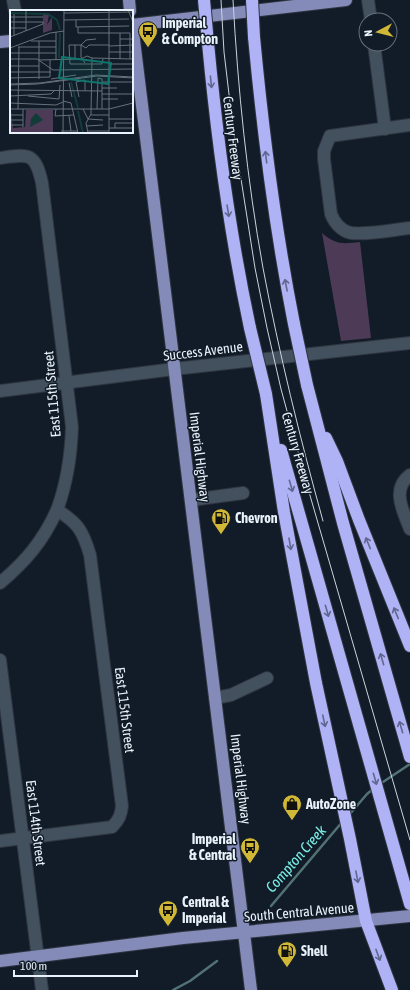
<svg xmlns="http://www.w3.org/2000/svg" width="410" height="990" viewBox="0 0 410 990" font-family="'Asap Condensed',sans-serif">
	<style>
		.green { fill: #4c3a56 }
		.lines { fill: none; stroke-linecap: round; stroke-linejoin: round }
		.stream { stroke: #527274; stroke-width: 2.5 }
		.minor-casing { stroke: #2f3540; stroke-width: 14 }
		.major-casing { stroke: #2f3540; stroke-width: 14 }
		.highway-casing { stroke: #2f3540; stroke-width: 14 }
		.minor { stroke: #43505e; stroke-width: 12 }
		.major { stroke: #848bb9; stroke-width: 12 }
		.highway { stroke: #b0b2f6; stroke-width: 12 }
		.tram { stroke: #cbd3dc; stroke-width: 1 }
		.highway-bridge-casing { stroke: #2f3540; stroke-width: 14; stroke-linecap: butt }
		.highway-bridge { stroke: #b0b2f6; stroke-width: 12 }
		.oneway { stroke: #60678f }
		.labels { text-anchor: middle; stroke-width: 3; stroke-linejoin: round; paint-order: stroke }
		.poi-label { font-size: 14px; font-weight: bold; fill: #e9f1fa; stroke: #111c28; text-anchor: start }
		.street-label { font-size: 14px; fill: #e9f1fa; stroke: #111c28 }
		.water-label { font-size: 15px; font-style: italic; fill: #7befe8; stroke: #111c28 }
		.inset-river { fill: none; stroke: #123c3a; stroke-width: 2 }
		.inset-road { fill: none; stroke: #67717c; stroke-width: 1 }
		.view { fill: #0f766e; fill-opacity: 0.15; stroke: #0f766e; stroke-width: 2 }
		.inset-edge { fill: none; stroke: #e9f1fa; stroke-width: 2 }
	</style>
	<rect width="100%" height="100%" fill="#111c28"/>
	<path class="green" d="M322,233C336,245 343,244 360,242L371,338L341,341Z"/>
	<g class="lines">
		<g class="stream">
			<polyline points="380,784 410,764"/>
			<polyline points="349,815 367,794 373,789"/>
			<polyline points="271,906 343,821"/>
			<polyline points="173,990 190,981 217,961"/>
		</g>
		<g class="minor-casing">
			<g id="minor">
				<polyline points="13,0 15,11"/>
				<polyline points="368,0 371,20"/>
				<polyline points="374,44 385,129"/>
				<path d="M410,125L330,136L324,151V159L331,214C334,222 341,231 351,233C368,235 392,230 410,228"/>
				<path d="M0,158C29,154 35,152 42,183L72,427C71,456 67,483 57,510C78,523 83,531 90,555L122,806C121,815 119,820 112,827L0,841"/>
				<polyline points="0,391 174,369 410,343"/>
				<path d="M410,475C391,489 403,511 410,529"/>
				<polyline points="191,500 243,493"/>
				<path d="M0,583C26,561 43,541 57,510"/>
				<polyline points="0,660 42,990"/>
				<polyline points="215,698 231,695 267,678"/>
			</g>
		</g>
		<g class="major-casing">
			<g id="major">
				<polyline points="129,0 130,11"/>
				<polyline points="132,24 251,990"/>
				<polyline points="132,25 346,0"/>
				<polyline points="0,42 11,41"/>
				<polyline points="0,961 183,938 410,916"/>
			</g>
		</g>
		<g class="highway-casing">
			<g id="highway">
				<path d="M254,37C263,133 275,228 294,324"/>
				<path d="M208,43C217,139 230,234 250,328"/>
				<polyline points="307,385 343,523 410,757"/>
				<polyline points="266,394 284,512 316,683 350,839 366,921 392,990"/>
				<polyline points="326,438 337,461 359,520 410,646"/>
				<polyline points="281,450 410,904"/>
			</g>
		</g>
		<use href="#minor" class="minor"/>
		<use href="#major" class="major"/>
		<use href="#highway" class="highway"/>
		<g class="tram">
			<polyline points="221,0 224,52 233,128 255,268 267,328 281,389 309,492 410,840"/>
			<path d="M233,0C238,90 247,179 263,268C279,353 300,438 323,521"/>
		</g>
		<g class="highway-bridge-casing">
			<g id="highway-bridge">
				<polyline points="204,0 208,43"/>
				<polyline points="252,0 254,37"/>
				<polyline points="294,324 307,385"/>
				<polyline points="250,328 266,394"/>
			</g>
		</g>
		<use href="#highway-bridge" class="highway-bridge"/>
	</g>
	<defs><path id="oneway-shaft" d="M-6 0H5M1.5-3L5.5 0L1.5 3" fill="none" stroke-width="1.6" stroke-linecap="round" stroke-linejoin="round"/></defs>
	<g class="oneway">
		<use href="#oneway-shaft" transform="translate(211 82) rotate(84)"/>
		<use href="#oneway-shaft" transform="translate(266 157) rotate(-97)"/>
		<use href="#oneway-shaft" transform="translate(228 211) rotate(81)"/>
		<use href="#oneway-shaft" transform="translate(286 285) rotate(-101)"/>
		<use href="#oneway-shaft" transform="translate(291 486) rotate(74)"/>
		<use href="#oneway-shaft" transform="translate(368 543) rotate(-112)"/>
		<use href="#oneway-shaft" transform="translate(290 544) rotate(80)"/>
		<use href="#oneway-shaft" transform="translate(327 611) rotate(74)"/>
		<use href="#oneway-shaft" transform="translate(396 613) rotate(-112)"/>
		<use href="#oneway-shaft" transform="translate(382 659) rotate(-106)"/>
		<use href="#oneway-shaft" transform="translate(324 721) rotate(78)"/>
		<use href="#oneway-shaft" transform="translate(401 727) rotate(-106)"/>
		<use href="#oneway-shaft" transform="translate(375 779) rotate(74)"/>
		<use href="#oneway-shaft" transform="translate(357 877) rotate(79)"/>
		<use href="#oneway-shaft" transform="translate(378 955) rotate(70)"/>
	</g>
	<defs>
		<g id="bus-pin" transform="scale(1)"><path d="M0 17L-7.5 6A9.5 9.5 0 1 1 7.5 6Z" fill="#d1b736" stroke="#111c28"/><path d="M-5-6H5V4H4V6H2V4H-2V6H-4V4H-5ZM-3.5-4V0h7V-4ZM-3.5 1.2v1.5H-2V1.2ZM2 1.2v1.5H3.5V1.2Z" fill="#111"/></g>
		<g id="fuel-pin" transform="scale(1)"><path d="M0 17L-7.5 6A9.5 9.5 0 1 1 7.5 6Z" fill="#d1b736" stroke="#111c28"/><path d="M-5.5-6h7V0h2V4h1.3V-2.5L3-4.5l.8-.8L6-3V5H2.5V1h-1V6h-7ZM-4.2-4.7v3.2H.2V-4.7Z" fill="#111"/></g>
		<g id="shop-pin" transform="scale(1)"><path d="M0 17L-7.5 6A9.5 9.5 0 1 1 7.5 6Z" fill="#d1b736" stroke="#111c28"/><path d="M-5-2.5h2.3a2.7 3.5 0 0 1 5.4 0H5L5.5 6h-11ZM-1.5-2.5h3a1.5 2.3 0 0 0-3 0Z" fill="#111"/></g>
	</defs>
	<g fill-rule="evenodd">
		<use href="#bus-pin" x="148" y="31"/>
		<use href="#fuel-pin" x="221" y="518"/>
		<use href="#shop-pin" x="292" y="804"/>
		<use href="#bus-pin" x="250" y="847"/>
		<use href="#bus-pin" x="168" y="910"/>
		<use href="#fuel-pin" x="287" y="951"/>
	</g>
	<g class="labels">
		<g class="poi-label">
			<text x="162" y="28">Imperial<tspan x="162" dy="16">&amp; Compton</tspan></text>
			<text x="235" y="523">Chevron</text>
			<text x="306" y="809">AutoZone</text>
			<text x="236" y="844" text-anchor="end">Imperial<tspan x="236" dy="16">&amp; Central</tspan></text>
			<text x="182" y="907">Central &amp;<tspan x="182" dy="16">Imperial</tspan></text>
			<text x="301" y="956">Shell</text>
		</g>
		<g class="street-label">
			<text transform="translate(233 138) rotate(83)" y="5">Century Freeway</text>
			<text transform="translate(203 351) rotate(-7)" y="5">Success Avenue</text>
			<text transform="translate(52 394) rotate(-95)" y="5">East 115th Street</text>
			<text transform="translate(298 453) rotate(74)" y="5">Century Freeway</text>
			<text transform="translate(200 457) rotate(83)" y="5">Imperial Highway</text>
			<text transform="translate(125 710) rotate(83)" y="5">East 115th Street</text>
			<text transform="translate(241 779) rotate(83)" y="5">Imperial Highway</text>
			<text transform="translate(36 823) rotate(83)" y="5">East 114th Street</text>
			<text transform="translate(299 912) rotate(-5)" y="5">South Central Avenue</text>
		</g>
		<g class="water-label">
			<text transform="translate(296 859) rotate(-49)" y="5">Compton Creek</text>
		</g>
	</g>
	<g transform="translate(10 10)">
		<rect width="123" height="123" fill="#111c28"/>
		<path d="M33,4L39,5L37,15L42,7V20L33,23ZM1,100L3,118L15,117L16,100H43V123H0Z" fill="#4c3a56"/>
		<path d="M26,103L33,110L20,117L21,109Z" fill="#123c3a"/>
		<path class="inset-river" d="M0,3L38,4L47,10L50,20M49,48L50,23M61,72L68,98M68,101L73,123"/>
		<path class="inset-road" d="M16,0V21M99,0V123M118,0L123,12M54,3L123,2M0,7H33M54,10L119,9M66,10V17L119,16M0,12H33V14L0,27M68,17V23H120V49M0,18H16M4,26V4M110,29H123M21,31H46M59,35L60,54H92L93,49M59,35H71L76,38L79,35H99M99,36L123,35M8,37H46M0,38L40,23L54,21M99,42H123M0,43H46M0,49H27L43,60L123,59M65,49V35M110,49V23M29,50L71,49L77,46L82,48L123,49M46,50V22M75,53L71,47V35L76,30L86,29M99,54H123M0,56H29M0,62H41M0,68L40,67V50M29,69V31M41,69L66,65M92,72H123M59,73L62,87M0,74L30,73L86,65L123,67M0,75L27,74L87,66L123,68M92,78H107M0,80L92,81M92,84H123M0,86L41,84L45,80M18,86L49,89M69,87L66,72L75,70V81M49,89L50,75M92,89H108M53,91L61,93L68,123M0,93L46,95L53,92M0,99H99L123,93M8,99L9,37M46,99L45,106L64,105M73,99L78,109L93,110M87,99L88,68L92,69V99M0,105H13M81,105H99M59,106L61,121M99,109H123M0,110H13M0,115H13M77,116L93,115M13,117V99M99,118H123M105,118V113H123M51,121H68M78,121H99M53,123L54,0M78,123L76,113L81,104L82,48"/>
		<path class="view" d="M52,47L101,53L98,74L49,68Z"/>
		<rect width="123" height="123" class="inset-edge"/>
	</g>
	<g transform="translate(378 32) rotate(263)"><circle r="19" fill="#111c28" stroke="#67717c"/>
	<path d="M0-3L7 15L0 10L-7 15Z" fill="#d1b736"/>
	<text y="-6" font-size="11" font-weight="bold" text-anchor="middle" fill="#e9f1fa">N</text>
	</g>
	<path d="M14 970v6h123v-6" fill="none" stroke="#e9f1fa" stroke-width="2"/>
	<text x="20" y="970" font-size="12" fill="#e9f1fa" stroke="#111c28" stroke-width="3" paint-order="stroke">100 m</text>
</svg>
